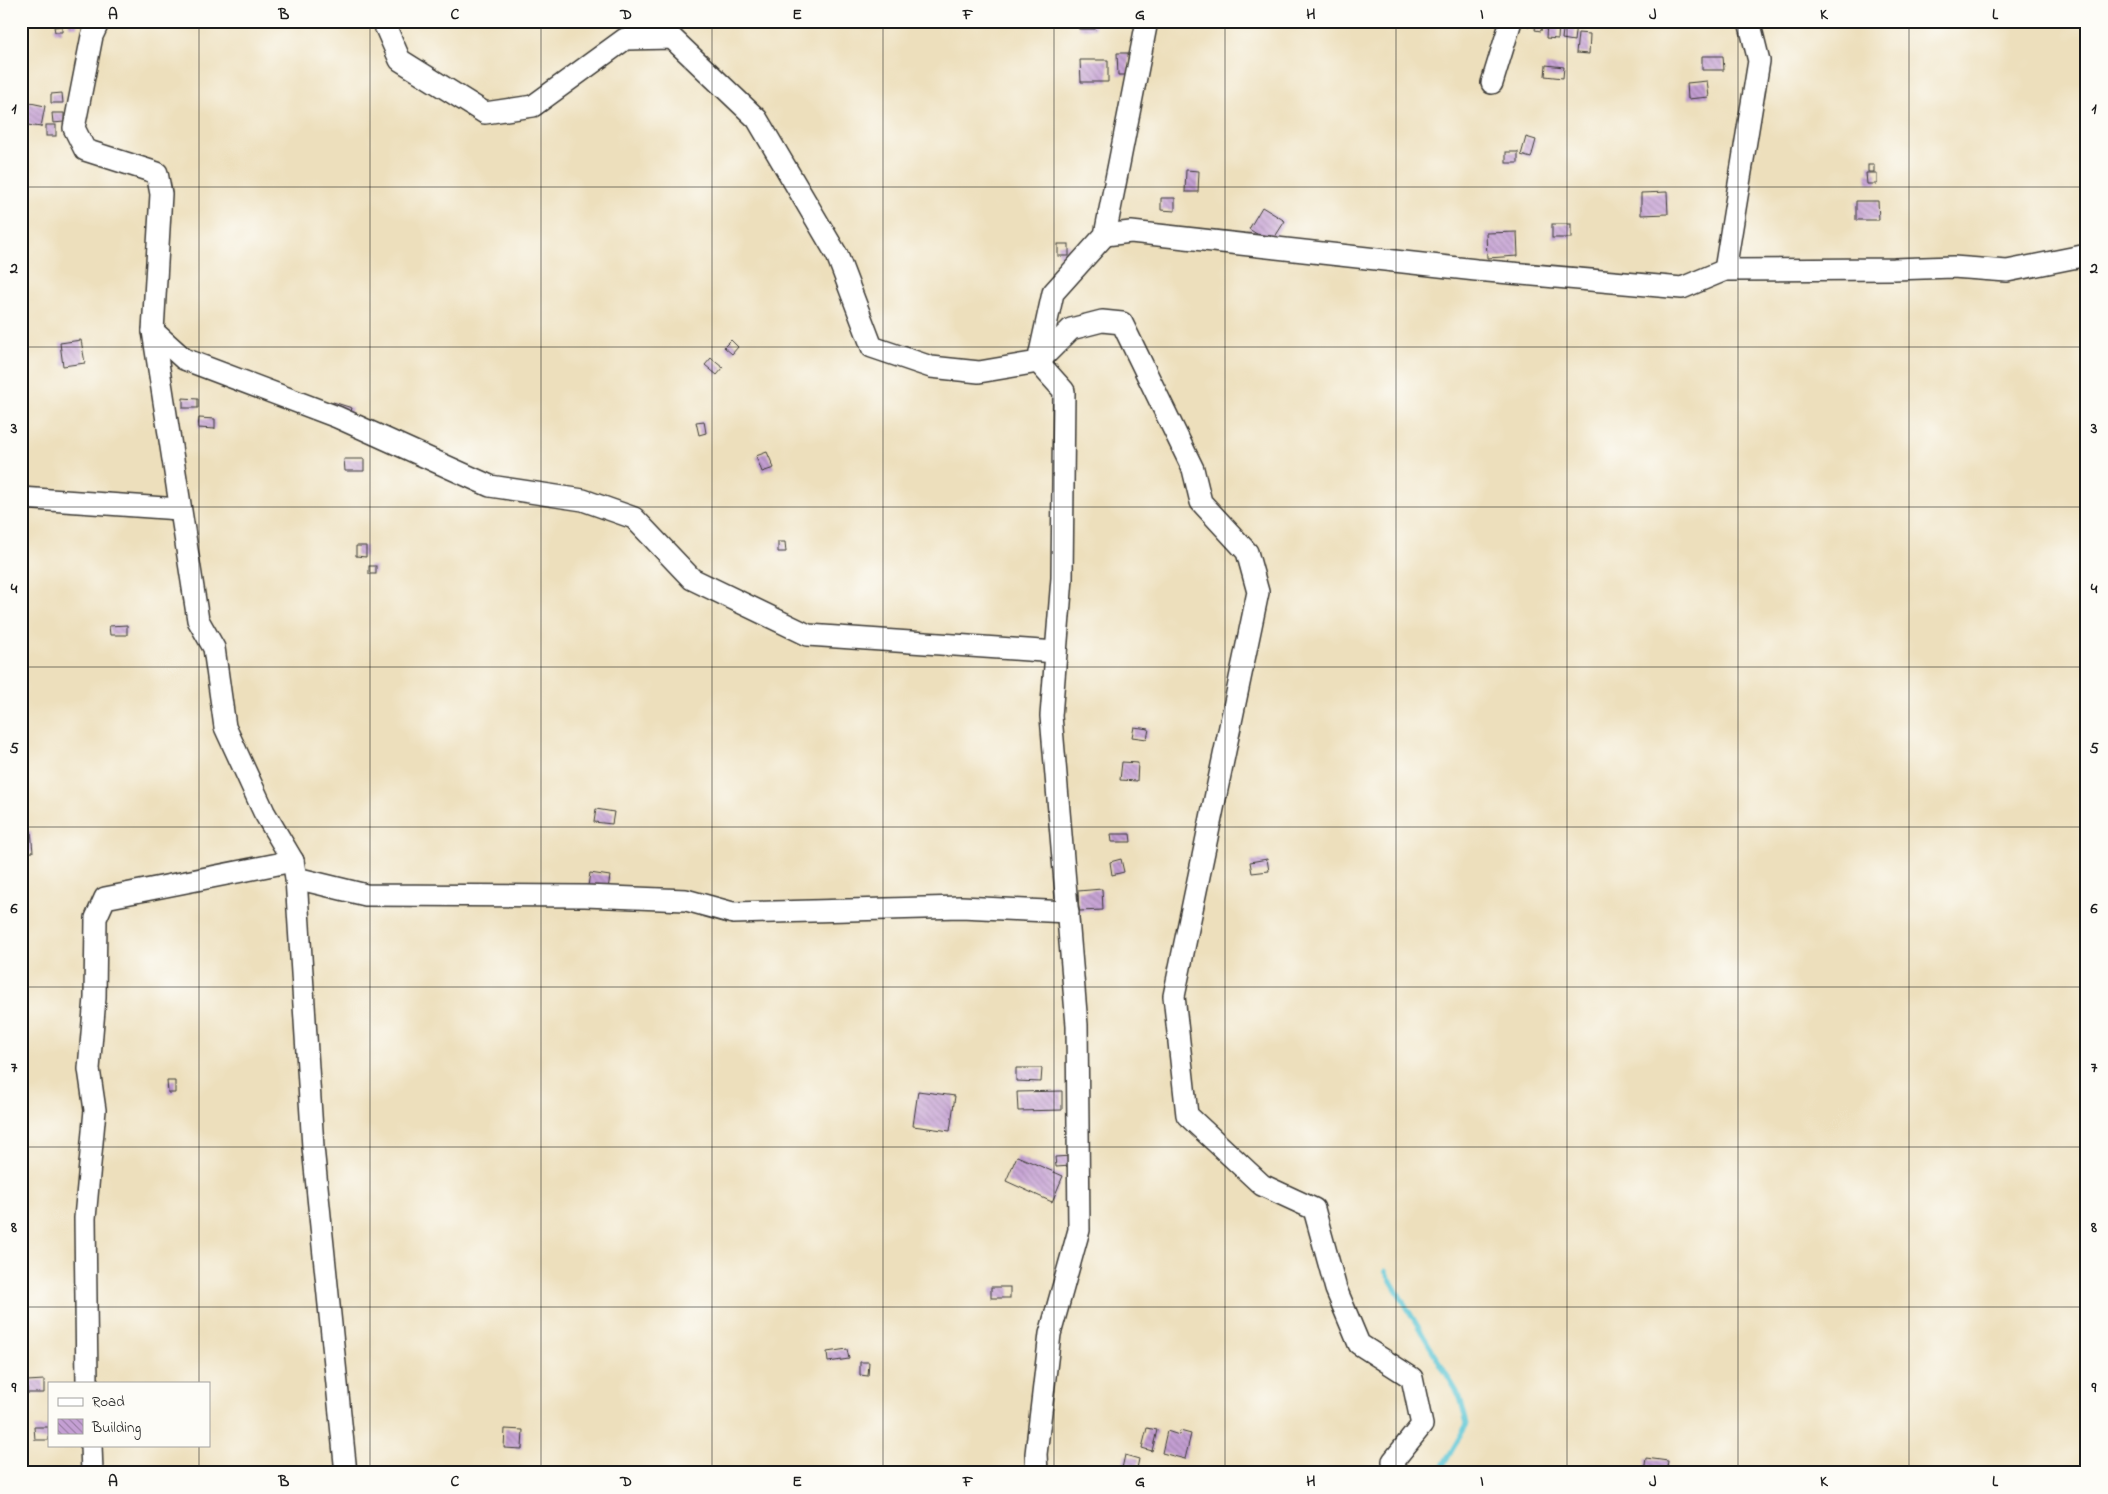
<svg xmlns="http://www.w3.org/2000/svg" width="2108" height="1494" viewBox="0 0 2108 1494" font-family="'Indie Flower',sans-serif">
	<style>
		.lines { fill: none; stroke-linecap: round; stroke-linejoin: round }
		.stream { stroke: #59c4d3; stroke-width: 5 }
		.building { fill: url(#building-back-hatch) }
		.minor-casing { stroke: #3b3934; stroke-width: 24 }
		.minor { stroke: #fff; stroke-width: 21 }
		.grid { fill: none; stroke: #1c1c1c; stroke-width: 1; stroke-opacity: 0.55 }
		.neatline { fill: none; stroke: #1c1c1c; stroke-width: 2 }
		.grid-label { font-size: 16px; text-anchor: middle; font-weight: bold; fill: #1c1c1c }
	</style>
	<defs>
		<pattern id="building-back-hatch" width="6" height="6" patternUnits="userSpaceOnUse" patternTransform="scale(1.25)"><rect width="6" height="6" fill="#c49fd3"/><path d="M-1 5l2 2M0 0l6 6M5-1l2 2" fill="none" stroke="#9e81aa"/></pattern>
	</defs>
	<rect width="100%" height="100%" fill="#fdfcf7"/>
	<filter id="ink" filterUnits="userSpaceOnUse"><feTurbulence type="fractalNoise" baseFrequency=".02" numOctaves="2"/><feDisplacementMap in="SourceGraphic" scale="10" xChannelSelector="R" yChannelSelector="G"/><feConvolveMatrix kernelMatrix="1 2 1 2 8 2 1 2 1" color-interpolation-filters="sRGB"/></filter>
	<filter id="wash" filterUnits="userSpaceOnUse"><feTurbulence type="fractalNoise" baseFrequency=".0096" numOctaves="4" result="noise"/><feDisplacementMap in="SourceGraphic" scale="20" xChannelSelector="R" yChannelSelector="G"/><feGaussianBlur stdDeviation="1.12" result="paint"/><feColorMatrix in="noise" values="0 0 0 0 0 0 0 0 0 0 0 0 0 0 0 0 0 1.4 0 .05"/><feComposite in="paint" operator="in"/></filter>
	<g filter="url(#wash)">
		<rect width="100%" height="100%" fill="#eddfbc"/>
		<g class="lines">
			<polyline class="stream" points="1385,1271 1460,1397 1467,1424 1439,1473"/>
		</g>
		<g id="blocks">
			<g class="building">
				<rect x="69" y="21" width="8" height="6"/>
				<rect x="1079" y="21" width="16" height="8"/>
				<polygon points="1529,21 1535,21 1535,27 1528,26"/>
				<polygon points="1547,22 1559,23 1558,39 1546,38"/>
				<polygon points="1564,22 1576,23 1574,41 1562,39"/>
				<polygon points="1536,25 1542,25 1541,31 1535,30"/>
				<polygon points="62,26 62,32 55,32 54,27"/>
				<polygon points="1578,33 1590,34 1589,54 1576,53"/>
				<polygon points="1117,53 1128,53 1129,75 1118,75"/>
				<polygon points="1702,56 1723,56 1724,70 1702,70"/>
				<polygon points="1080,60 1108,60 1108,82 1081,82"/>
				<polygon points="1546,65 1564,67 1563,78 1545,76"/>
				<polygon points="1707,81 1709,97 1688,99 1687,83"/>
				<polygon points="62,93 63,103 51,103 51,94"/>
				<polygon points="21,101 45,106 41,127 21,124"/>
				<polygon points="52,113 64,113 64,122 53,123"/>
				<rect x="46" y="125" width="10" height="11"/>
				<polygon points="1526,137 1536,140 1531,158 1521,155"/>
				<rect x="1506" y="152" width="12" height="11"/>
				<rect x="1868" y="165" width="6" height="7"/>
				<polygon points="1186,170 1199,171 1198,192 1185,192"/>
				<polygon points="1866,173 1877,173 1877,184 1867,184"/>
				<polygon points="1667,192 1668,214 1641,215 1641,193"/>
				<polygon points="1161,198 1175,198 1175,211 1161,210"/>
				<polygon points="1856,201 1878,201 1879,220 1856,220"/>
				<polygon points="1262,207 1285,221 1271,243 1249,229"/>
				<rect x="1552" y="224" width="19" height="14"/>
				<polygon points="1517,232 1518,256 1487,258 1486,233"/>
				<rect x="1058" y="244" width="11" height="12"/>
				<polygon points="81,340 85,363 63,366 60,343"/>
				<polygon points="731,340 738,347 732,354 724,347"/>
				<polygon points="711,358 723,368 717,375 705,365"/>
				<polygon points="183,398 198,399 198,408 183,408"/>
				<polygon points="333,402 352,408 349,418 329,412"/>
				<polygon points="199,418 215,419 215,429 198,428"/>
				<polygon points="704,421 706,433 699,435 696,422"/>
				<polygon points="767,452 774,468 762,472 756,456"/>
				<polygon points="344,459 364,459 364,471 345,471"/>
				<polygon points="778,542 785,542 786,552 778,552"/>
				<polygon points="356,546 366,546 366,557 356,556"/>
				<rect x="369" y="566" width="7" height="8"/>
				<polygon points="127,625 127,635 110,635 109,626"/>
				<polygon points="1134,727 1149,729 1147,739 1132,737"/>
				<polygon points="1122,762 1138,763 1137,781 1120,780"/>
				<polygon points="596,809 614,812 612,824 594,822"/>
				<polygon points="31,831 33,852 21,853 21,832"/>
				<polygon points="1111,834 1130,834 1131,842 1112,842"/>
				<polygon points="1121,859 1124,872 1112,875 1110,862"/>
				<polygon points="1267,859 1269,871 1252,873 1250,862"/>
				<polygon points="590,873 610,876 608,889 588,886"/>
				<polygon points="1102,889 1103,910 1079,911 1078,891"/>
				<polygon points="1016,1068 1042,1068 1041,1082 1016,1081"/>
				<polygon points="167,1081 175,1081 175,1093 168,1093"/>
				<polygon points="918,1091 955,1096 950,1131 913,1126"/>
				<polygon points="1062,1091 1062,1110 1018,1111 1017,1092"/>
				<polygon points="1017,1156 1063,1176 1052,1202 1006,1181"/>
				<polygon points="1071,1156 1071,1166 1056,1167 1055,1157"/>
				<rect x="991" y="1287" width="19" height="11"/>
				<polygon points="847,1349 849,1359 828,1362 827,1352"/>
				<polygon points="860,1362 869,1362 868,1376 860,1375"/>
				<polygon points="44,1380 44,1393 27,1393 27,1381"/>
				<polygon points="34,1427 49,1427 49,1440 35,1440"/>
				<polygon points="1147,1428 1157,1430 1152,1451 1142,1448"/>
				<polygon points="505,1429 523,1430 522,1449 504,1448"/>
				<polygon points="1167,1431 1179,1435 1180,1431 1191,1434 1185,1459 1162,1453"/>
				<polygon points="1125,1455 1139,1459 1136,1473 1121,1473"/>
				<polygon points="1646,1458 1668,1461 1666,1473 1644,1472"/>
			</g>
		</g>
	</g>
	<g filter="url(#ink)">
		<use href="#blocks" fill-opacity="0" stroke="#3b3934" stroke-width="1"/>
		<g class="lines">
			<g class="minor-casing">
				<g id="minor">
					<polyline points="99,21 92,36 74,128 85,150 157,173 161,194 153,331 198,620 214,648 225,727 264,812 293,861 296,878 366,895 585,896 686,900 733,913 961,907 1068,912"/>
					<polyline points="383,21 400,60 485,113 533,106 625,39 672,38 757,119 837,255 872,347 931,367 979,372 1038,362 1053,293 1105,235 1147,21"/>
					<polyline points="1492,83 1511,21"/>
					<polyline points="1105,235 1131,232 1476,270 1682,288 1725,270 1894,269 1953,267 2007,271 2087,255"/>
					<polyline points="1725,270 1759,61 1749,21"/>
					<polyline points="153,331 184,359 337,417 490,486 583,500 634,518 692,579 808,635 1056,652"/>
					<polyline points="21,498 179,509"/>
					<polyline points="296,878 313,1147 346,1473"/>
					<polyline points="87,1383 85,1218 95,1110 89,1069 95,998 96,918 105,898 293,861"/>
					<polyline points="91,1445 92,1473"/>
					<polyline points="1037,1473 1036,1454 1050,1334 1079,1230 1077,1025 1051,716 1062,578 1064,391 1038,362 1071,329 1102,321 1122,323 1193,469 1201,502 1247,552 1258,592 1174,996 1187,1115 1262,1185 1314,1209 1336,1289 1359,1344 1412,1378 1422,1425 1393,1461 1395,1473"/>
				</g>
			</g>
			<use href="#minor" class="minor"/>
		</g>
	</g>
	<path class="grid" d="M199,21V1383M370,21V1473M541,21V1473M712,21V1473M883,21V1473M1054,21V1473M1225,21V1473M1396,21V1473M1567,21V1473M1738,21V1473M1909,21V1473M21,187H2087M21,347H2087M21,507H2087M21,667H2087M21,827H2087M21,987H2087M21,1147H2087M21,1307H2087M199,1445V1473"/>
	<rect width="2108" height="1494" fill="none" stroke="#fdfcf7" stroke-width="55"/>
	<rect x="48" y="1382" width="162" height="65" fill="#fdfcf7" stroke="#a3a29f"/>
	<rect x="58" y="1398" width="25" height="8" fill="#ffffff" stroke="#a3a29f"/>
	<text x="92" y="1406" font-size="15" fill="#1c1c1c">Road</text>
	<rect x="58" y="1419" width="25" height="15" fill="url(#building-back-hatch)" stroke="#a3a29f"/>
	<text x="92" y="1432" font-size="15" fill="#1c1c1c">Building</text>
	<rect x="28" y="28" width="2052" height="1438" class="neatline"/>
	<g class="grid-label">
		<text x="113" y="19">A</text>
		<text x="284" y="19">B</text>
		<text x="455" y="19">C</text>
		<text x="626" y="19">D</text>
		<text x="797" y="19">E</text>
		<text x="968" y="19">F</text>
		<text x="1140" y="19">G</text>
		<text x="1311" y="19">H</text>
		<text x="1482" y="19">I</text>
		<text x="1653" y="19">J</text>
		<text x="1824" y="19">K</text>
		<text x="1995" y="19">L</text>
		<text x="14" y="113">1</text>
		<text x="2094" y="113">1</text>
		<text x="14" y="273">2</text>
		<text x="2094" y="273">2</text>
		<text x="14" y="433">3</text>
		<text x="2094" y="433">3</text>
		<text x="14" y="593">4</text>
		<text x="2094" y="593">4</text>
		<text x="14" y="753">5</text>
		<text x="2094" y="753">5</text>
		<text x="14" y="913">6</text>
		<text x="2094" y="913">6</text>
		<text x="14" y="1072">7</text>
		<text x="2094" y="1072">7</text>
		<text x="14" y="1232">8</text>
		<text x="2094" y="1232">8</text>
		<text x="14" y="1392">9</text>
		<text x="2094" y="1392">9</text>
		<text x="113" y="1486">A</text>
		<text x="284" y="1486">B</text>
		<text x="455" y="1486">C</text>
		<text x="626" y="1486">D</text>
		<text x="797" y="1486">E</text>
		<text x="968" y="1486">F</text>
		<text x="1140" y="1486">G</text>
		<text x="1311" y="1486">H</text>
		<text x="1482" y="1486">I</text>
		<text x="1653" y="1486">J</text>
		<text x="1824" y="1486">K</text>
		<text x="1995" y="1486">L</text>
	</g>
</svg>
